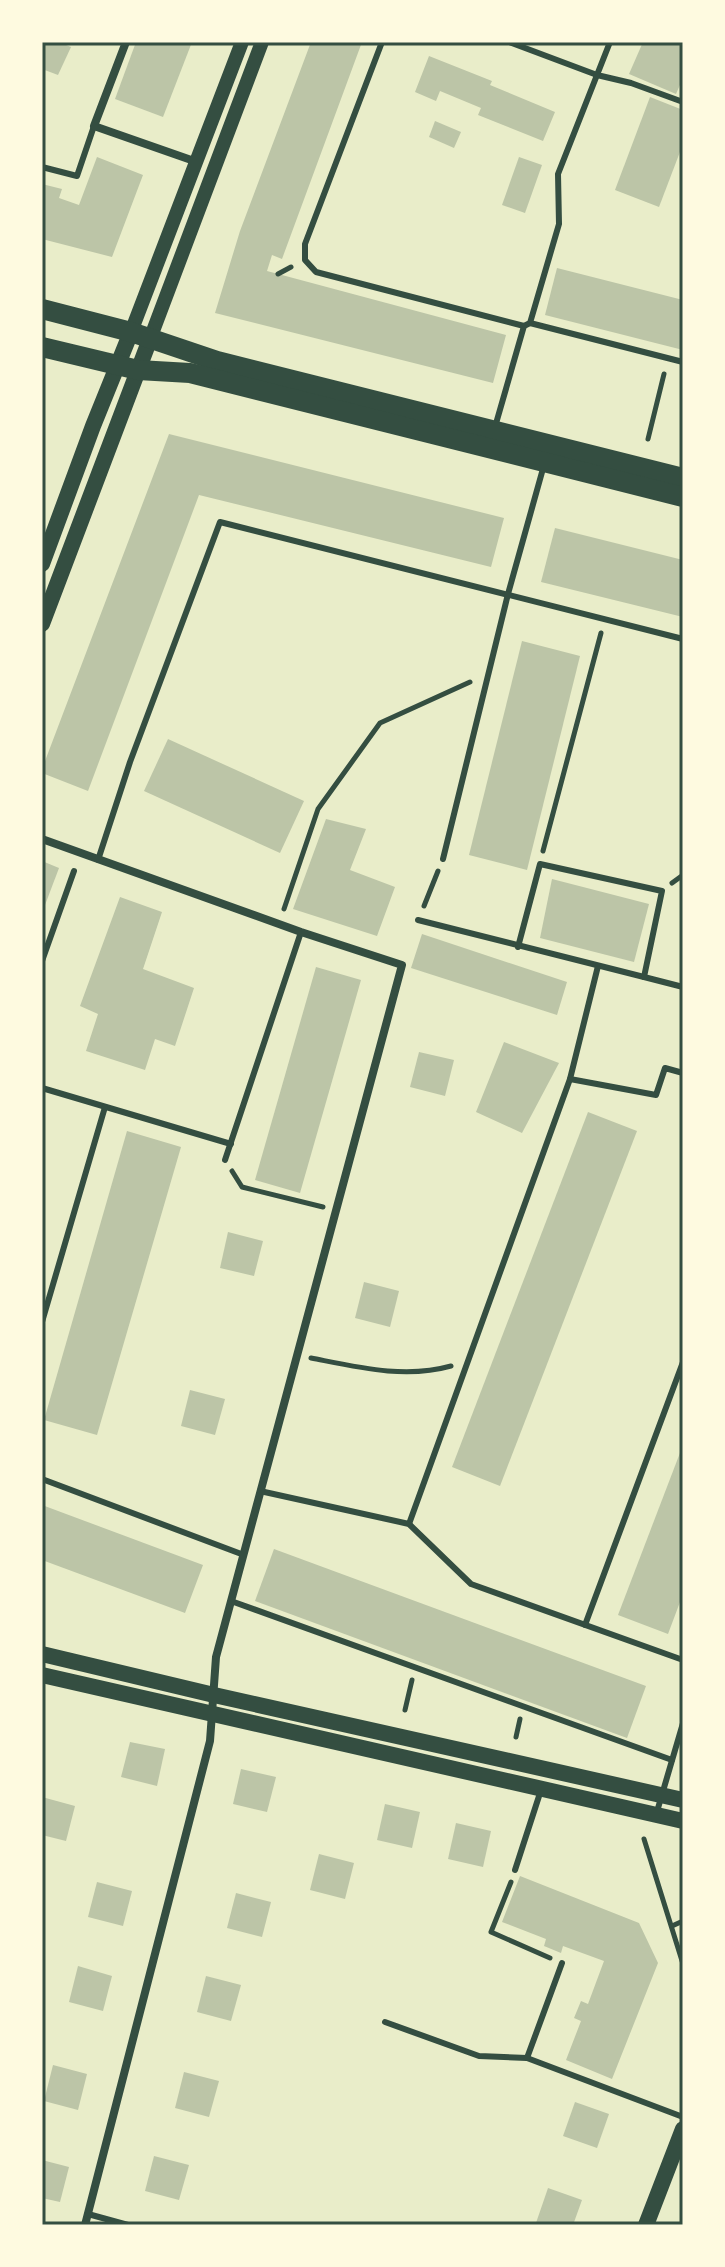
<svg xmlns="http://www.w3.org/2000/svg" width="725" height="2267" viewBox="0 0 725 2267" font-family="'Source Sans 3',sans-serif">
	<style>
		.building { fill: #bcc5a7 }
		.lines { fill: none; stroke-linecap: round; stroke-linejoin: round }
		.path { stroke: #344e41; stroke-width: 5 }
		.service { stroke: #344e41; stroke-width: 6 }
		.minor { stroke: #344e41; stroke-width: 8 }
		.tertiary { stroke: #344e41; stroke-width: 14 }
		.secondary { stroke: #344e41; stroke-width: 16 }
		.primary { stroke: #344e41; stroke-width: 20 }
		.neatline { fill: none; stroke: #344e41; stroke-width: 3 }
	</style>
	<rect width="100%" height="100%" fill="#e9edc9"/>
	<g class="building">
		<polygon points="42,42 59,42 71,47 58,75 42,69"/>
		<polygon points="136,42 192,42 163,117 115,99"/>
		<polygon points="311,42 362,42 282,259 272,255 267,271 506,335 493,383 215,313 240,231"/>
		<polygon points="643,42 683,42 683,78 676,94 629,74"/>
		<polygon points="429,56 492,81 490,85 555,112 543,141 478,115 481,108 440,91 436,101 415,92"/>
		<polygon points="650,97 683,110 683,144 659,207 615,190"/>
		<polygon points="435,121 461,132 454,148 429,137"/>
		<polygon points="97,157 143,175 112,257 42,239 42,184 62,189 59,198 79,205"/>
		<polygon points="519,157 542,165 525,213 502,205"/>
		<polygon points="557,268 683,300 683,350 545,315"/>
		<polygon points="169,434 504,518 491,567 199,495 88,791 42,773 42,769"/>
		<polygon points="555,528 683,560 683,617 541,582"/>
		<polygon points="522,641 580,656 527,870 469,855"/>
		<polygon points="168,739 304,801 280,853 144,791"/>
		<polygon points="326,819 366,829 350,870 395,887 377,936 293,909"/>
		<polygon points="42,861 59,868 42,913"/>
		<polygon points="552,879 649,904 634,962 540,938"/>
		<polygon points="120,897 162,912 143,969 194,988 175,1046 155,1039 145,1070 86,1051 98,1014 80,1006"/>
		<polygon points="422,934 567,982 557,1015 411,968"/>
		<polygon points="316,967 361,980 300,1193 255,1180"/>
		<polygon points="504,1042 559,1063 522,1133 476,1112"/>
		<polygon points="419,1052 454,1060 445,1096 410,1087"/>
		<polygon points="588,1112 637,1131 500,1486 452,1467"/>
		<polygon points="127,1131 181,1147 97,1435 44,1420"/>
		<polygon points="228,1232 263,1241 254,1276 220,1268"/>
		<polygon points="364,1282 399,1291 390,1327 355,1318"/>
		<polygon points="190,1390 225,1399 215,1435 181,1426"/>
		<polygon points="683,1445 683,1594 668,1634 618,1615"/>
		<polygon points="42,1505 203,1565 185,1613 42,1560"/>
		<polygon points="274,1549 646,1686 627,1738 255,1601"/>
		<polygon points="130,1742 165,1749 157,1786 121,1777"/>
		<polygon points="241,1769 276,1777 267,1812 233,1804"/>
		<polygon points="42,1797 75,1806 66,1841 42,1835"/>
		<polygon points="385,1804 420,1812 412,1848 377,1840"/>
		<polygon points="456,1823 491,1831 483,1867 448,1859"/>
		<polygon points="319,1854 354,1863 345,1899 310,1890"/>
		<polygon points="520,1876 639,1923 658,1963 612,2079 566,2060 581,2021 574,2018 581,2001 588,2004 604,1961 563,1946 561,1953 544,1946 546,1939 502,1922"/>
		<polygon points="97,1882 132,1891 123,1926 88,1917"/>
		<polygon points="236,1893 271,1902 262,1937 227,1928"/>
		<polygon points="78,1966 112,1976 103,2011 69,2002"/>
		<polygon points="206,1976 241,1985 231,2021 197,2012"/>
		<polygon points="53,2065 87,2074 78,2110 44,2101"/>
		<polygon points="184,2072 219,2081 209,2117 175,2108"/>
		<polygon points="575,2102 609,2114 597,2148 563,2136"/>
		<polygon points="154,2156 189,2165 179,2200 145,2191"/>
		<polygon points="42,2160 69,2167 60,2202 42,2198"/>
		<polygon points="548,2188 582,2200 573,2225 536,2223"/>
	</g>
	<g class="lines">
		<g class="path">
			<polyline points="278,274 291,267"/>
			<polyline points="648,439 664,374"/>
			<polyline points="543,851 601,633"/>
			<polyline points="672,883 683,875"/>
			<polyline points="424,906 438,871"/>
			<polyline points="284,909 318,809 380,723 470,682"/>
			<polyline points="232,1171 242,1187 323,1207"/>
			<path d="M311,1358C357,1367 405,1379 451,1366"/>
			<polyline points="405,1710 412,1680"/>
			<polyline points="516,1737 520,1719"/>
			<polyline points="644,1839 683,1964"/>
			<polyline points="511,1882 491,1932 550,1958"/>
			<polyline points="672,1926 683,1921"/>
		</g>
		<g class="service">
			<polyline points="382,42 305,244 305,260 316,272 524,326"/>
			<polyline points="610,42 597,75 631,83 683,102"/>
			<polyline points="42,167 77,176 94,126"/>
			<polyline points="530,323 683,362"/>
			<polyline points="495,427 524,326 530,323 559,224 558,174 597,75 509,42"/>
			<polyline points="443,859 508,594 544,465"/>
			<polyline points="98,860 130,762 220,522 683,639"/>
			<polyline points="418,920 644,977"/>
			<polyline points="518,947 540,864 662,891 644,977 683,987"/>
			<polyline points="42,961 74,871"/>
			<polyline points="570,1079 656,1095 665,1068 683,1073"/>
			<polyline points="42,1088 231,1144"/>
			<polyline points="225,1160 301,932"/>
			<polyline points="42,1322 105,1107"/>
			<polyline points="42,1479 244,1555"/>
			<polyline points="260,1491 409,1524 471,1584 683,1660"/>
			<polyline points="409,1524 570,1079 598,966"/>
			<polyline points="231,1601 672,1760"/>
			<polyline points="585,1625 683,1362"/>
			<polyline points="656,1815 683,1723"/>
			<polyline points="515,1870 541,1790"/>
			<polyline points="385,2022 479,2056 527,2058 683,2117"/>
			<polyline points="527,2058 562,1963"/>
			<polyline points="88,2214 128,2225"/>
		</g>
		<g class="minor">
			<polyline points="126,42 94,126 197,162"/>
			<polyline points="42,839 301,932 402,965 216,1657 210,1741 85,2225"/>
		</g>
		<g class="tertiary">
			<polyline points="131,332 242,42"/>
			<polyline points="150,339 262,42"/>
		</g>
		<g class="secondary">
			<polyline points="42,564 93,426 131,332"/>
			<polyline points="42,624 150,339"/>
			<polyline points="42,1654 214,1695 683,1800"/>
			<polyline points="42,1675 683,1821"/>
			<polyline points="646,2225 683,2129"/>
		</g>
		<g class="primary">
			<polyline points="42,309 131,332 217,361 683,478"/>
			<polyline points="42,347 138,370 190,373 683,497"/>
		</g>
	</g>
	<rect width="725" height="2267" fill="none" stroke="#fefae0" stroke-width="88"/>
	<rect x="44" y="44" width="637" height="2179" class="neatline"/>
</svg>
